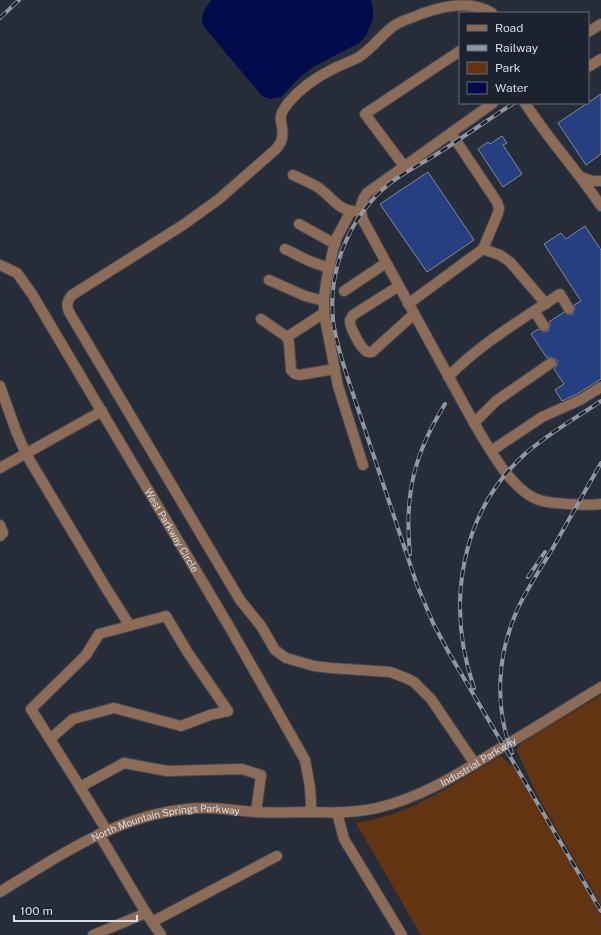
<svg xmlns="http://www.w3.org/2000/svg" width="601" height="935" viewBox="0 0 601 935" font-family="'Public Sans',sans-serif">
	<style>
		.green { fill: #633412 }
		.water { fill: #020b4b }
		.building { fill: #253f80; stroke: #838a99 }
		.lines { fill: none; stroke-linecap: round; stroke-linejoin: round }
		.minor-casing { stroke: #444954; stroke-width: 12 }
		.minor { stroke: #8c6c57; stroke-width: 10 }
		.rail-casing { stroke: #9296a0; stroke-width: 4 }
		.rail { stroke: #1d232e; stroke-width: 2.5; stroke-dasharray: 8; stroke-linecap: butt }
		.labels { text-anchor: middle; stroke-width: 3; stroke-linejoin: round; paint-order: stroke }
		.street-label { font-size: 10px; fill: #dadde5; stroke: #1d232e }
	</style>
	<rect width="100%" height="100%" fill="#272d38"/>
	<g class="green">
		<polygon points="601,695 601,905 537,795 517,751 521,743"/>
		<path d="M500,756L516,769L601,915V935H421L356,823C365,821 375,819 383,817C423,806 465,777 500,756Z"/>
	</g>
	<path class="water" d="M212,0H371L373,8V19L366,36L359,43L313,67L300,77L281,97L270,99L262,96L204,27C199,16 205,8 212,0Z"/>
	<g class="building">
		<polygon points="601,94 601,154 586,165 558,123"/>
		<polygon points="502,136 507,143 503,145 522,174 503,187 478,149 488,142 490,144"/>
		<polygon points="428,172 474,240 427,272 380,204"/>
		<polygon points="585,226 601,250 601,379 577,394 562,401 555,390 564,384 554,369 557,365 557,360 551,357 547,358 531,334 538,329 544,332 548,331 550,326 549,322 564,312 569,315 573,314 575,309 574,305 581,301 544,244 561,233 566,239"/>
	</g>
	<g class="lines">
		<g class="minor-casing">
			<g id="minor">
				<polyline points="588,32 601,24"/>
				<polyline points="588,67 601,59"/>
				<path d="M493,103L367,193C360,202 359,212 364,222L474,423C488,446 509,486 534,498C544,503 555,503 567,504C578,504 590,506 601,504"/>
				<path d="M525,103C548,139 577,170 601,206"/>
				<polyline points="404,166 365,114 460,51"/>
				<path d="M293,175C302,179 311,183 319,188C332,197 340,213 358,211"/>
				<polyline points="581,177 592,181 601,181"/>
				<polyline points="351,211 337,237 333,250 327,277 324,297 324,313 338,386 363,465"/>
				<polyline points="299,224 335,244"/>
				<polyline points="285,249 309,261 329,268"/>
				<polyline points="483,249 500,255 510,262 546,304"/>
				<path id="s1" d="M0,265L17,273L32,294L230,628L305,760L310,787L311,804L310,812"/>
				<polyline points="269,280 305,296 324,301"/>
				<path d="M399,286L353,315L350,320C349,326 360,347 366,351C368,353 369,352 372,352L414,314"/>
				<polyline points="344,291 386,263"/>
				<polyline points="408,304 483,249 498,213 499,208 497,202 451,133"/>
				<polyline points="534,311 544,326"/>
				<polyline points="261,319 287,337 289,343 291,370 295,374 299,375 335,369"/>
				<polyline points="287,337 324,313"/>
				<path d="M448,377C481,343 521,320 560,294L569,309"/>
				<polyline points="0,386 16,431 26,454 106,588 130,626"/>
				<polyline points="474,423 496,401 551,363"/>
				<polyline points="491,451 542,417 580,400 601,387"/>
				<polyline points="0,468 102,411"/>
				<polyline points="0,525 3,533 0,536"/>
				<polyline points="50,739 73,719 114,708 181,726 210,715 228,711 188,653 166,616 99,634 86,655 31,709 80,787"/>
				<path d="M475,764L431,699L414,682L406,678L390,672L331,668L314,666L286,658L275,650L261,626L240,600L69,312C66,305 67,301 72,295L183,225L219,199L275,150C281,144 284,137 282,128C282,124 280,120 281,116C282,111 285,107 288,103C300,89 315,78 331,70C340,65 350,62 359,57C373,48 382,34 395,25C403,20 412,18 421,14C443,6 472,0 492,13"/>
				<polyline points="337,813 344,839 402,935"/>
				<polyline points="107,831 80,787 124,763 167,771 242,769 261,775 256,812"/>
				<polyline points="99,834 146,913"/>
				<path id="s2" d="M0,892C65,852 128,808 207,808C223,808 239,811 256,812C274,813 293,812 311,812C334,813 355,813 377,808C420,798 457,775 494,752C530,731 565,709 601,687"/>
				<polyline points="152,922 277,856"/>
				<polyline points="93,935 146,913 161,935"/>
			</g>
		</g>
		<use href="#minor" class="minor"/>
		<g class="rail-casing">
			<g id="rail">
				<polyline points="0,18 19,0"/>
				<path d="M514,103C489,119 465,136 440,152C423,163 404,172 389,184C349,217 328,269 333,320C335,338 341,356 346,373L417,585L433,623L449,653L601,911"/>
				<path d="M410,554C404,495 414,454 445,404"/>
				<polyline points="528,577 545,552"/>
				<path d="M474,688C446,606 459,513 526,453C549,433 576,418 601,401"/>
				<path d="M512,753C494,706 497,654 518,608C527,589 539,571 550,553C567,523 584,493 601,463"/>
			</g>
		</g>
		<use href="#rail" class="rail"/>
	</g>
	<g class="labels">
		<g class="street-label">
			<text dy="4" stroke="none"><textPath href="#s1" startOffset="319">West Parkway Circle</textPath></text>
			<text dy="4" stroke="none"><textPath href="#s2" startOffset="509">Industrial Parkway</textPath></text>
			<text dy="4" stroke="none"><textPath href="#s2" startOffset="183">North Mountain Springs Parkway</textPath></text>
		</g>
	</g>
	<rect x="459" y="12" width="130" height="92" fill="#1d232e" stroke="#696d77"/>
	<rect x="467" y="25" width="20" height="6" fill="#8c6c57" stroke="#696d77"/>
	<text x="495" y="32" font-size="12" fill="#dadde5">Road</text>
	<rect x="467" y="45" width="20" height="6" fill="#9296a0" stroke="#696d77"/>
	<text x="495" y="52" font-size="12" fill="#dadde5">Railway</text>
	<rect x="467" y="62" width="20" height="12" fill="#633412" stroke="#696d77"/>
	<text x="495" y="72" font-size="12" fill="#dadde5">Park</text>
	<rect x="467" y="82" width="20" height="12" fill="#020b4b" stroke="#696d77"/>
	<text x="495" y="92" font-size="12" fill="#dadde5">Water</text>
	<path d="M14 915v6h123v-6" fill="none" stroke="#dadde5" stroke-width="2"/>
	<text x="20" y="915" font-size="12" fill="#dadde5" stroke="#1d232e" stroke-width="3" paint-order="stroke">100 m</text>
</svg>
